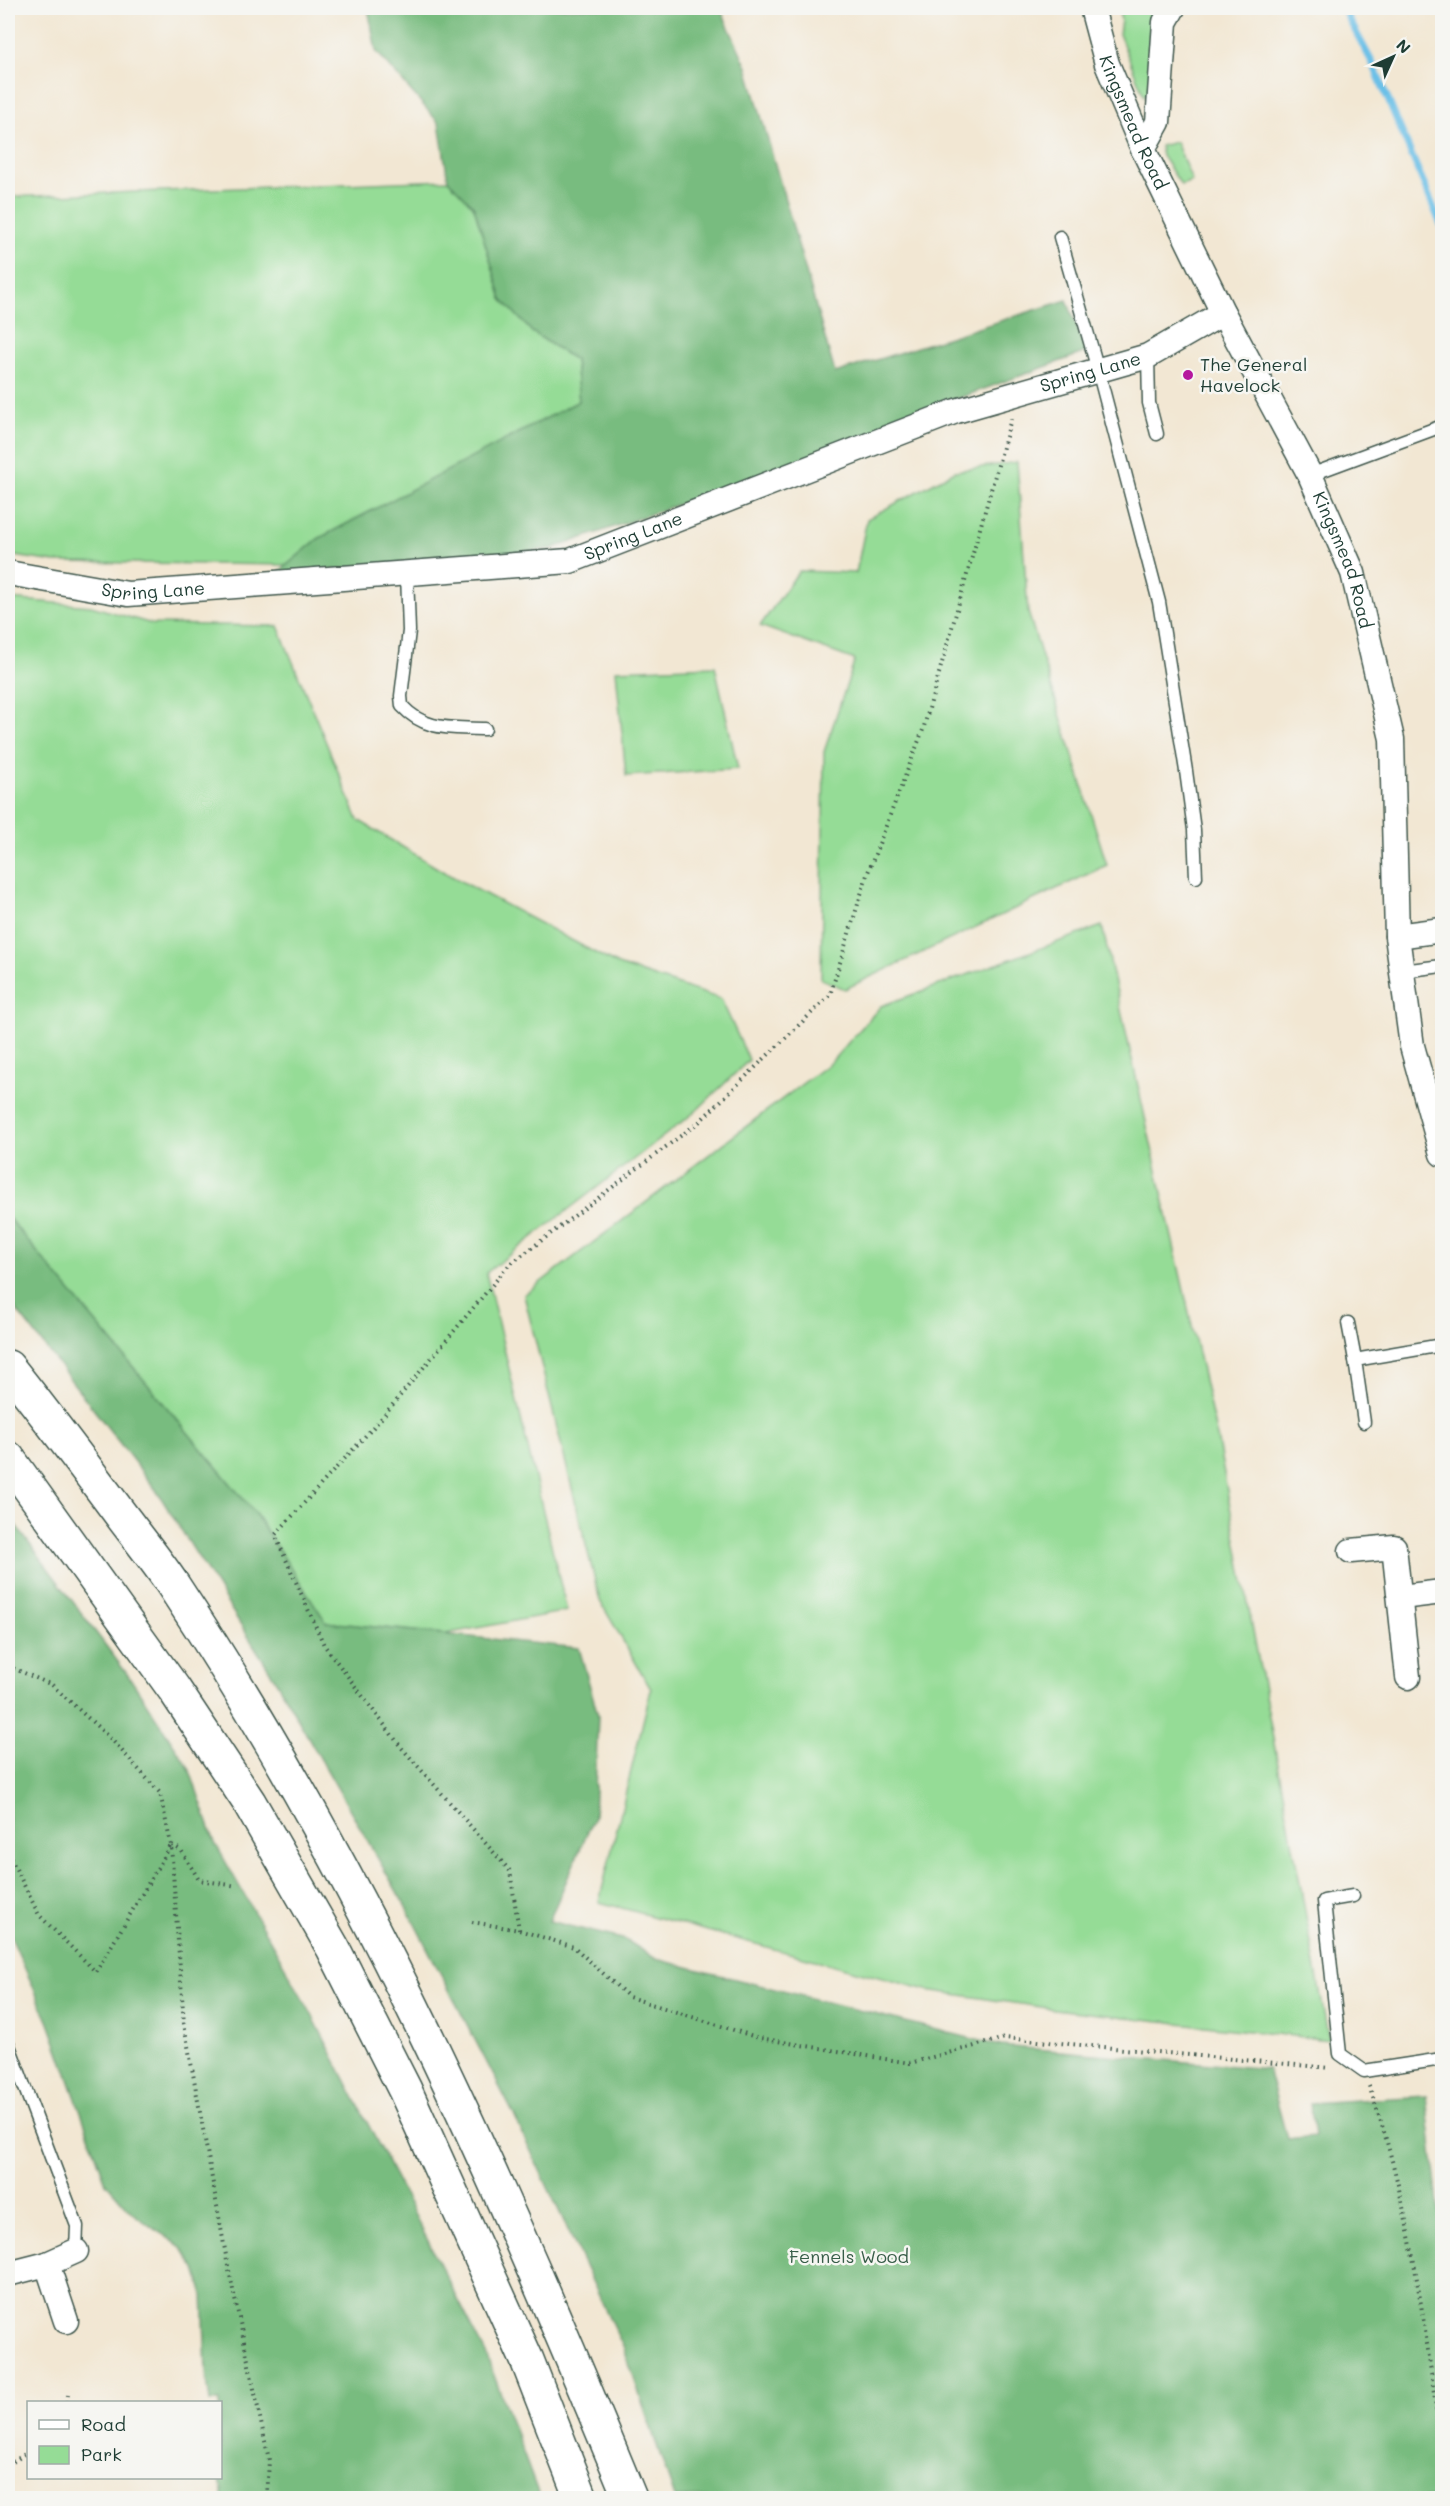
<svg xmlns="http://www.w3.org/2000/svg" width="1450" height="2506" viewBox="0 0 1450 2506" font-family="Mali,sans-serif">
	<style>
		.green { fill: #95dc96; stroke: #5a8c65; stroke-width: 1.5 }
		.forest { fill: #78bc7f; stroke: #4c7c5a; stroke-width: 1.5 }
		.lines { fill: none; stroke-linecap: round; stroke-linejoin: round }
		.stream { stroke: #6ac0e7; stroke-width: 7 }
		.service-casing { stroke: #3f564c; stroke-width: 15 }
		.minor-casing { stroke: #3f564c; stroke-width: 27 }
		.motorway-casing { stroke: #3f564c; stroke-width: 36 }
		.path { stroke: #3f564c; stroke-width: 4; stroke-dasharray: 1.5 4.5; stroke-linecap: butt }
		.service { stroke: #fff; stroke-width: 12 }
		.minor { stroke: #fff; stroke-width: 24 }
		.motorway { stroke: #fff; stroke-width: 33 }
		.poi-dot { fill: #b5179e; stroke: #f6f6f2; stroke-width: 2 }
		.labels { text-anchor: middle; stroke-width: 5; stroke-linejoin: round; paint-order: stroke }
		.street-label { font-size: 18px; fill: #1f3d34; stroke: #f6f6f2 }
		.poi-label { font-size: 18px; fill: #1f3d34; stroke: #f6f6f2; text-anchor: start }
		.park-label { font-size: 18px; fill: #375d48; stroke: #f6f6f2 }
	</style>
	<rect width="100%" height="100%" fill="#f6f6f2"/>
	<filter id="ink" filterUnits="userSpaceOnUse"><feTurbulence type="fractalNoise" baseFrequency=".0167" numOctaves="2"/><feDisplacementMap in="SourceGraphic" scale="12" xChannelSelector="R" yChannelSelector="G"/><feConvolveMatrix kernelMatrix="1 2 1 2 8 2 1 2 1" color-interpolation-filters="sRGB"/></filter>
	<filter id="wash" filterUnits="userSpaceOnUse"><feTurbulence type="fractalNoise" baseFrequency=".008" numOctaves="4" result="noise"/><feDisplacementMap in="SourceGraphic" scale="24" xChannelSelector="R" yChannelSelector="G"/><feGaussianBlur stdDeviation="1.35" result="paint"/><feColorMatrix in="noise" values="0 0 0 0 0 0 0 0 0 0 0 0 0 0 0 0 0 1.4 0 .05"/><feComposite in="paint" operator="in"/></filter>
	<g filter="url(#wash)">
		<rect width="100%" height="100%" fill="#f2e7d3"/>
		<g class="green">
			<path d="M1118,8H1165C1152,38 1151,59 1151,92L1144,96L1119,34L1121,20Z"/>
			<polygon points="1176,142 1192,181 1181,185 1162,156 1160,146"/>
			<polygon points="448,180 474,207 502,299 532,332 575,360 579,401 318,539 287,565 55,562 8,555 8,197"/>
			<polygon points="1017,462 1028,612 1107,865 845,989 821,979 824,752 855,660 760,626 799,571 856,573 867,519 955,471"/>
			<polygon points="8,599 91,606 152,624 278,626 358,820 444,872 618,965 721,999 749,1060 695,1112 486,1273 567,1611 445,1634 326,1622 254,1512 8,1217"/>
			<polygon points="715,666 738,769 626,776 616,670"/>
			<polygon points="1102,926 1218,1442 1329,2040 1054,2009 927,1990 599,1902 651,1689 600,1601 524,1295 831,1062 881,1006"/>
		</g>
		<g class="forest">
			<polygon points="368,8 720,8 747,67 835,373 1067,300 1086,352 951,401 802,461 551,549 275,575 318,539 579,401 575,360 532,332 502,299 474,207 448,180 439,123 376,51"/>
			<polygon points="8,1217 254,1512 326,1622 579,1648 598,1715 594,1817 549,1921 626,1940 656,1959 1001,2046 1268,2069 1287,2139 1315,2136 1310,2103 1426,2096 1442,2239 1442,2498 675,2498 624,2349 512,2111 407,1909 270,1671 156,1490 8,1299"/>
			<polygon points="8,1515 130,1678 189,1768 215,1843 311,2013 486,2354 540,2498 223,2498 220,2478 220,2402 210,2402 206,2371 203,2292 196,2269 181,2247 132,2213 106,2183 49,2023 8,1930"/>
		</g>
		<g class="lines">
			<polyline class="stream" points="1343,8 1373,64 1442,227"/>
		</g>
	</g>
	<g filter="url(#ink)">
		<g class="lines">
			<g class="service-casing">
				<g id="service">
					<polyline points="1060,237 1098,370 1159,602 1186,771 1194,830 1196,877"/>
					<polyline points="1148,356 1149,403 1157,434"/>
					<polyline points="1310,475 1442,426"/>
					<path d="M407,573L409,631L401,696L402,706C426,732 452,727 485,729"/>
					<polyline points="1402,971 1442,966"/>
					<polyline points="1348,1323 1355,1360"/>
					<polyline points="1364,1422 1355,1360 1442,1345"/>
					<polyline points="1353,1896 1324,1901 1340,2054 1364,2071 1442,2059"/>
					<polyline points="8,2043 77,2226 76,2251"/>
				</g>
			</g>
			<g class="minor-casing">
				<g id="minor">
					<path id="s1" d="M1092,8L1107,64L1143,149L1223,313L1310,475L1353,573L1392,739L1397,936L1412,1046L1442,1154"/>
					<polyline points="1143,149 1158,122 1165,22 1173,8"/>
					<path id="s2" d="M8,573L128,594L570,561L956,411L1148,356L1223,313"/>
					<polyline points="1397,936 1442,930"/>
					<polyline points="1351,1551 1394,1547 1408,1677"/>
					<polyline points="1401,1597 1442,1592"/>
					<polyline points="47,2264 66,2321"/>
					<polyline points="8,2274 47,2264 76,2251"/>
				</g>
			</g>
			<g class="motorway-casing">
				<g id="motorway">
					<path d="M8,1367C45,1413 80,1460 115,1507C134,1533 155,1558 173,1585C362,1870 501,2184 630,2498"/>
					<polyline points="8,1458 174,1689 249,1802 333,1948 405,2090 527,2360 581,2498"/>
				</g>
			</g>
			<g class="path">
				<polyline points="8,1666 52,1685 112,1740 160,1793 171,1845 184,2024 227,2261 269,2460 267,2498"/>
				<polyline points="172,1845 181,1850 199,1880 237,1886"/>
				<polyline points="8,1853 39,1915 96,1972 171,1845"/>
				<polyline points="472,1922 519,1930 574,1947 629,1997 759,2038 910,2063 1005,2038 1330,2068"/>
				<polyline points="519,1930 510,1871 401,1747 324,1645 275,1535 379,1421 509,1265 699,1122 830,995 867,875 923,730 1011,419"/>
				<path d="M1369,2086C1411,2203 1424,2327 1442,2449"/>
				<polyline points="67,2402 68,2395"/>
				<polyline points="8,2465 28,2452"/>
			</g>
			<use href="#service" class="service"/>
			<use href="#minor" class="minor"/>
			<use href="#motorway" class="motorway"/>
		</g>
	</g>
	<circle class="poi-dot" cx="1188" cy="375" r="6"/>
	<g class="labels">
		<g class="street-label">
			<text dy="6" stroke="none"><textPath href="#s1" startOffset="122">Kingsmead Road</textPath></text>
			<text dy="6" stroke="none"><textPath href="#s2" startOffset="1119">Spring Lane</textPath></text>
			<text dy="6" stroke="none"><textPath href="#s2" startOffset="633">Spring Lane</textPath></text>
			<text dy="6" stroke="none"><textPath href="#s1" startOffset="608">Kingsmead Road</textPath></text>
			<text dy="6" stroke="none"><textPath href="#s2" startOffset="147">Spring Lane</textPath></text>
		</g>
		<g class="poi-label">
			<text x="1200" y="371">The General<tspan x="1200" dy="21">Havelock</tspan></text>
		</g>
		<g class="park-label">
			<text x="849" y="2263">Fennels Wood</text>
		</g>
	</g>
	<rect width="1450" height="2506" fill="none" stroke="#f6f6f2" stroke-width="30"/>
	<rect x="27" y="2401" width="195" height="78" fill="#f6f6f2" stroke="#a0aca6" stroke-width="1.5"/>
	<rect x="39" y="2420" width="30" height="9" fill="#ffffff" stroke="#a0aca6" stroke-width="1.5"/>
	<text x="81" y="2431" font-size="18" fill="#1f3d34">Road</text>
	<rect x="39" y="2446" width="30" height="18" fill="#95dc96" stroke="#a0aca6" stroke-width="1.5"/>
	<text x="81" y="2461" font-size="18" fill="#1f3d34">Park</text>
	<g transform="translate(1393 57) rotate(45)" stroke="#f6f6f2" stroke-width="4.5" paint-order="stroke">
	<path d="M0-4.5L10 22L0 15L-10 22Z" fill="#1f3d34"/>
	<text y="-9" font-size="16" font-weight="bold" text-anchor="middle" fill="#1f3d34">N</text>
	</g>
</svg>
